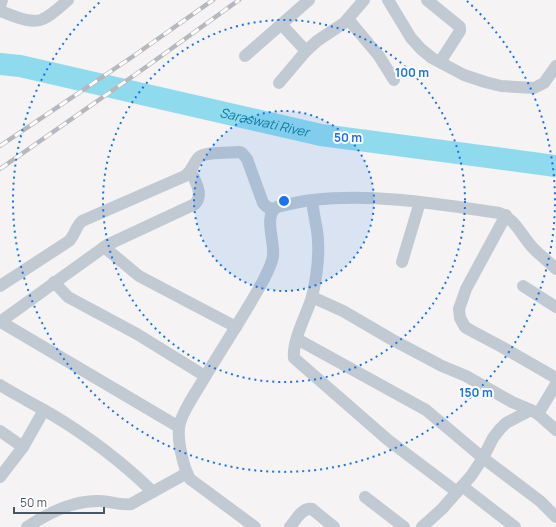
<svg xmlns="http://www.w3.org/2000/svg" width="556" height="527" viewBox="0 0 556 527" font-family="Manrope,sans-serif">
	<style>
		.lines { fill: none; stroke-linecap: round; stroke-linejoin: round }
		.river { stroke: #90daee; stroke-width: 22 }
		.minor { stroke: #c1cad2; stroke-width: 12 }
		.rail-casing { stroke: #b5b8bd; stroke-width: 4.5 }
		.rail { stroke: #fff; stroke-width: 3; stroke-dasharray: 9; stroke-linecap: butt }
		.ring { fill: none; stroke: #1a73e8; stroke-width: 2; stroke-dasharray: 2 4 }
		.labels { text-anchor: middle; stroke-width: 4; stroke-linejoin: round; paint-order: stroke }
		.water-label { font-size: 13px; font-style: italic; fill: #0c7c9b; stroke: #fff }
		.centre { fill: #1a73e8; stroke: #fff; stroke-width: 2 }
		.ring-label { font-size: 12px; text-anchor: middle; font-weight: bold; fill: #1a73e8; stroke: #fff; stroke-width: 4; stroke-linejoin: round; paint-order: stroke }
	</style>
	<rect width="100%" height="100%" fill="#f5f3f3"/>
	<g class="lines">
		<path class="river" id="s1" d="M0,64L20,66L321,135L556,166"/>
		<g class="minor">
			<polyline points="388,0 411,38 421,49 432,58 464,75 485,82 501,86 534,88 544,83 556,66"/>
			<polyline points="427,0 460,27 460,31 440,62"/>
			<polyline points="0,6 2,0"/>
			<path d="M0,11C12,15 31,25 43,19C52,15 61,6 68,0"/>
			<polyline points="348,19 379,56 394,80"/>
			<polyline points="281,24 306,51"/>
			<polyline points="245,56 309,0"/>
			<polyline points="279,83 306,51 317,41 344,23 364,0"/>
			<path d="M312,200C313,210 315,220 317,230C320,251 317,276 312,297C307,314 292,340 294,358L388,440L457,492"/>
			<polyline points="506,215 466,289 459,309 460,318 465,327 470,330 502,347 556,378"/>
			<polyline points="104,247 139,276 236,327"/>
			<polyline points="402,262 420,202"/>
			<polyline points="54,282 68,297 137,334 205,376"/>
			<path d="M0,286L69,241C75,235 76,226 82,221L185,176C192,171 193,164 198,158C205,151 229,153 239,152L242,153L247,159L263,203L267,207L273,209"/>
			<polyline points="523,286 556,307"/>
			<polyline points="312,297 343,311 391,339 442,366 466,376 512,402 531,410 538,414 556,430"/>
			<path d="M0,322L107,245L195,204C204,194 195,182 191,171"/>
			<polyline points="1,322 179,427"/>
			<polyline points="297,339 426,410 483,458 540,501 556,517"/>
			<path d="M0,385C16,395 34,404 51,414C88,436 122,462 153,492"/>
			<polyline points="538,414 556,384"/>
			<polyline points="0,431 23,447"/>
			<polyline points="0,477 23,447 44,410"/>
			<polyline points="462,486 515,527"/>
			<polyline points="365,497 404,527"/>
			<path d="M27,527C48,513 74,500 100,501C110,501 120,506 131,504L187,473"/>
			<path d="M255,527L190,479C183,467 176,436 180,423C183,410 198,389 205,377C224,345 245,314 263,281C267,273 272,264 273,256C275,242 263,215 277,207C289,204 301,201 313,200C374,193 438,204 499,213C516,219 522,237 534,249C541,256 549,262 556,269"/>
			<path d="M290,527C296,520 302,507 312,509L334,527"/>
			<polyline points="422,527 442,509 471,476 483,458 493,438 500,429 506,423 531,410"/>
		</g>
		<g class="rail-casing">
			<g id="rail">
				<polyline points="0,146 135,55 213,0"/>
				<polyline points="0,169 146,67 239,0"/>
			</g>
		</g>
		<use href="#rail" class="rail"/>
	</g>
	<circle cx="284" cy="201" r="90" fill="#1a73e8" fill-opacity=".12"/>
	<g class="ring">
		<circle cx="284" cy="201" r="90"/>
		<circle cx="284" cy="201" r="181"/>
		<path d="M467 1A271 271 0 1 1 101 1"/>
	</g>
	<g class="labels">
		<g class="water-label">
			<text dy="5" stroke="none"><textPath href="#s1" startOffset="271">Saraswati River</textPath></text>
		</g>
	</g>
	<circle cx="284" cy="201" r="6" class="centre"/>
	<g class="ring-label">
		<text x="412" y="77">100 m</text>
		<text x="348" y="142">50 m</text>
		<text x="476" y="397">150 m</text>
	</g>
	<path d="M14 507v6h90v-6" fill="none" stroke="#4a5661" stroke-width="2"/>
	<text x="20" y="507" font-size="12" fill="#4a5661" stroke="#ffffff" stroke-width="3" paint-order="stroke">50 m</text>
</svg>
